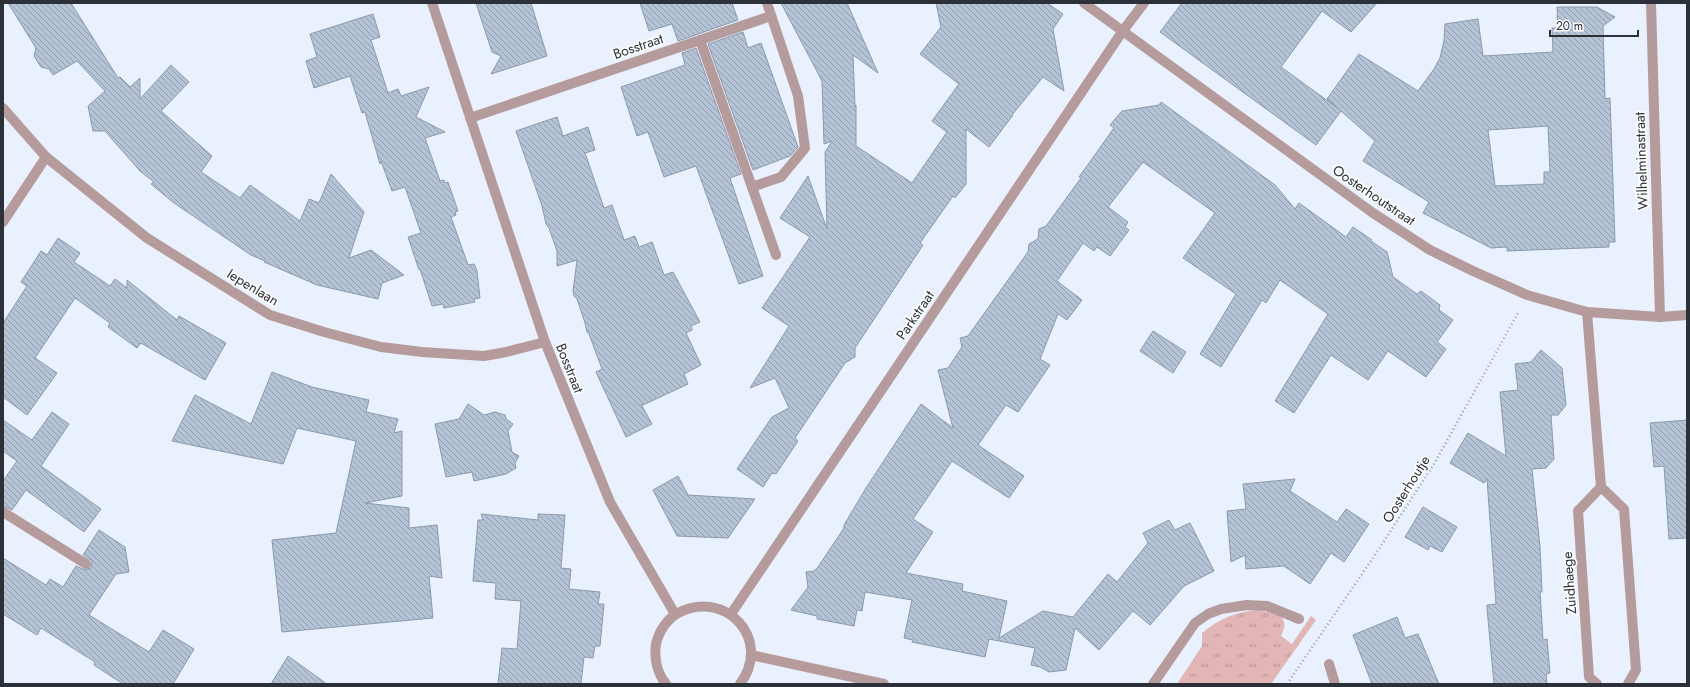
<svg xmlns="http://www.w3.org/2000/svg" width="1690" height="687" viewBox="0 0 1690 687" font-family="Jost,sans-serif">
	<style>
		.grass { fill: url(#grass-tufts) }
		.building { fill: url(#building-back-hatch); stroke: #8b99ab; fill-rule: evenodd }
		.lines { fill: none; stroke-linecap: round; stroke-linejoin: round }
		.path { stroke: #979ea8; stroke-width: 2.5; stroke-dasharray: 1 3; stroke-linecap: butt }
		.lane { stroke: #b69b9c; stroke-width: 10 }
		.street { stroke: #b69b9c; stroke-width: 10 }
		.labels { text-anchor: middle; stroke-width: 3.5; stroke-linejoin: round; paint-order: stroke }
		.street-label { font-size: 14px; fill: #2c3139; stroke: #fdfdfd }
	</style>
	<defs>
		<pattern id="grass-tufts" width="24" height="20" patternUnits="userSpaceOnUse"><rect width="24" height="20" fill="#e2b6b7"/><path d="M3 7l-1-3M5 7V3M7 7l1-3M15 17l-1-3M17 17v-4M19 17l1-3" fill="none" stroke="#b79596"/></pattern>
		<pattern id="building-back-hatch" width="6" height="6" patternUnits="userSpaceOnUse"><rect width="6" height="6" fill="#b5c3d6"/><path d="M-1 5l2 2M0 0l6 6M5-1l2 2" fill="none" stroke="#939faf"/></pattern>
	</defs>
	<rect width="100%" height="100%" fill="#e8f1fd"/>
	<path class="grass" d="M1257,610C1274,613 1292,614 1281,636L1292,644L1311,616L1316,620L1271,684H1177L1202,646V633C1219,619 1235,612 1257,610Z"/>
	<g class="building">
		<polygon points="8,3 71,3 118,78 120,77 130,87 140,78 140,99 171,65 189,82 161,111 212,156 201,172 240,198 250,185 300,221 309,199 319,203 331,174 364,212 349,258 371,250 404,275 382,283 378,299 317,285 264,262 265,261 251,255 174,203 151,184 154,182 140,171 105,131 93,131 88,106 105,91 77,61 53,75 49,69 41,67 34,56 36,48"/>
		<polygon points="476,3 531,3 547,56 491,74 501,56 492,52"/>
		<polygon points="640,3 732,3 738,20 678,41 672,24 649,31"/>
		<polygon points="781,3 847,3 878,73 853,55 855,107 856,105 856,146 912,183 947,132 932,121 959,84 920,54 941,27 936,3 1047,3 1063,14 1053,29 1064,91 1043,77 1012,115 1013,115 989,147 966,129 966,184 955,198 953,196 920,243 923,245 855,348 855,357 845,363 795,438 798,441 776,474 772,473 763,487 737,469 772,417 789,408 775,378 750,388 789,326 762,308 810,237 780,218 808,176 827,229 825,152 832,141 824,144 822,81"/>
		<path d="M1182,3H1377L1351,32L1322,11L1281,67L1339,109L1327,99L1359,54L1418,91L1434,69L1440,58L1444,41L1445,24L1478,19L1483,56L1553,52L1552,28H1558L1557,7H1597L1615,17L1603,26L1605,99L1610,98L1615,242H1609V247L1507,251V247L1491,248L1423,213L1429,202L1363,161L1375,141L1341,111L1316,145L1160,32ZM1548,126L1550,172H1544V184L1495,186L1488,130Z"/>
		<polygon points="373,14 380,37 371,40 388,93 398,89 401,96 429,87 416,117 445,132 425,138 440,181 444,180 445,183 448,182 458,211 455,212 456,215 451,217 468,265 474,264 477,271 480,298 474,299 475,302 444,308 443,304 432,306 420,269 419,270 408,237 421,233 405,187 392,191 381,161 380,164 365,112 362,113 350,76 314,88 306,61 317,57 310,34"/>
		<polygon points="743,32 748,48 761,43 798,147 790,156 753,170 708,44"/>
		<polygon points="696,48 741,174 730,178 763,276 739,284 696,166 664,177 648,132 637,136 621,87 685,65 682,53"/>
		<polygon points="1161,102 1275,185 1295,209 1299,203 1346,237 1353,227 1372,240 1371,241 1387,252 1393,277 1417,294 1421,291 1440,305 1439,310 1453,320 1437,342 1446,349 1426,377 1388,351 1368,380 1331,355 1294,413 1275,401 1328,314 1280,280 1266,303 1262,300 1221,367 1200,354 1236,294 1183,258 1215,213 1143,162 1108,207 1128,222 1125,227 1129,230 1110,256 1097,247 1094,251 1083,243 1057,281 1082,300 1067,320 1058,314 1040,359 1050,365 1018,412 1006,405 978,445 1024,476 1009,498 952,461 913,519 933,532 906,573 963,584 962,591 1007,601 999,638 1043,611 1073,617 1108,574 1117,582 1148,543 1143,533 1169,520 1175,530 1190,523 1214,571 1184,586 1150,625 1133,611 1099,650 1075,628 1066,670 1049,672 1040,667 1031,665 1035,648 989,639 985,657 912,642 913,640 904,638 912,600 865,592 862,611 857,610 854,626 817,619 817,616 791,610 808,587 806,572 814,571 818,567 844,528 844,525 866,488 921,404 953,428 938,370 948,368 962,347 960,338 968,336 1028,252 1029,244 1038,239 1039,229 1046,226 1081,178 1079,177 1114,128 1110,125 1122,111 1159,105"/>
		<polygon points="557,117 563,136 588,127 595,150 585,153 604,208 612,205 624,240 635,236 639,247 652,242 664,275 673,272 700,322 691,326 692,330 686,333 701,365 684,374 688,384 643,405 641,404 652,424 626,437 596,372 602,369 589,334 587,332 585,323 577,299 574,296 573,291 577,260 557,266 557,251 549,228 546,224 542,206 516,131"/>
		<polygon points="58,238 80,253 74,262 110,286 115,279 127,288 127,280 177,320 179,316 226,343 205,380 141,343 137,348 108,327 110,323 75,298 35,358 57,373 27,415 3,397 3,323 27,286 21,282 41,251 47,255"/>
		<polygon points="1153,331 1186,352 1173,373 1140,351"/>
		<polygon points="1541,350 1562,368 1566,405 1558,415 1551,415 1554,459 1546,468 1532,469 1540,547 1542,592 1540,592 1543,640 1547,639 1550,673 1546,674 1547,684 1494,684 1487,608 1487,605 1496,604 1487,479 1484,483 1450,463 1468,433 1506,456 1500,392 1518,390 1515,364 1531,362"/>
		<polygon points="272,372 312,387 369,400 366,412 398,419 394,433 402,431 402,496 365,503 409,508 409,528 437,525 442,578 429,576 433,618 282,632 272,540 336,533 356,441 297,428 283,464 172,441 195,395 251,424"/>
		<polygon points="468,404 484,415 495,412 505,415 506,419 513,424 508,431 512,452 519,456 515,463 516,468 506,474 474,481 472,472 446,477 435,424 459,419"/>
		<polygon points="52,412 69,424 41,466 101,509 84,532 26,490 12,510 3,506 3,481 17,461 3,451 3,420 32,440"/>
		<polygon points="1687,420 1687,538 1669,539 1664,466 1654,467 1650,423"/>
		<polygon points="678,476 688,495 755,499 728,538 677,536 653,490"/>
		<polygon points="1295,479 1290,491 1337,522 1346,509 1369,524 1344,562 1331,553 1310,584 1284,566 1246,569 1245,555 1231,562 1227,511 1246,509 1243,484"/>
		<polygon points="1423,507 1457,527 1442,552 1430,546 1428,550 1405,537"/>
		<polygon points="481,514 538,520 538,514 565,515 561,568 571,569 569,589 600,592 598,604 604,604 600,646 595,646 593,658 584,657 581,684 498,684 502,648 517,649 521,601 495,599 496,583 473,581 478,520 483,520"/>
		<polygon points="99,530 125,547 129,572 116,574 89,615 149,652 163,630 194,649 173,684 123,684 94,665 95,662 41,628 37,635 3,614 3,558 46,585 50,579 63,587 76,566 85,570 91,568 92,561 83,555"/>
		<polygon points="1397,617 1405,638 1418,634 1439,684 1372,684 1353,635"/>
		<polygon points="288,656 327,684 271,684"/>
	</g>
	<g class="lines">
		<polyline class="path" points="1287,684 1377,552 1434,464 1518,313"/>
		<polyline class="lane" points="3,512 86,564"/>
		<g class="street">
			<polyline points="432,3 545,342 610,502 675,614"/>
			<polyline points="1084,3 1373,213 1430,250 1473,271 1527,295 1587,312 1660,317 1687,315"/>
			<polyline points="1651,3 1660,317"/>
			<polyline points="700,40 776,255"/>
			<polyline points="3,108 46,157 147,238 270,315 324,332 381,347 422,352 484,356 506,352 545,342"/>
			<polyline points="470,118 771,16"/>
			<polyline points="752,187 781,177 805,148 798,96 767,3"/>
			<polyline points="3,222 46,157"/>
			<polyline points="1587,312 1601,487"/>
			<polyline points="731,614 1122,32 1144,3"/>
			<polyline points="751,655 884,684"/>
			<polyline points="1329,664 1335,684"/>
			<path d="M666,684C657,673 654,658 656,644C659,631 667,619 678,613C726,588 773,640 740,684"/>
			<polyline points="1153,684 1195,623 1208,614 1221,609 1247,605 1267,606 1299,619"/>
			<polyline points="1597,684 1589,677 1578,511 1601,487 1624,509 1636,670 1628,684"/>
		</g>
	</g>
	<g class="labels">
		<g class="street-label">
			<text transform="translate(638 46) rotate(-19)" y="5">Bosstraat</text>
			<text transform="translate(1641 161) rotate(-92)" y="5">Wilhelminastraat</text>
			<text transform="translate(1374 195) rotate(34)" y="5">Oosterhoutstraat</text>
			<text transform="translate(253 287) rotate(31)" y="5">Iepenlaan</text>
			<text transform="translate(915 315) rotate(-56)" y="5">Parkstraat</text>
			<text transform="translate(570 368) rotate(68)" y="5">Bosstraat</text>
			<text transform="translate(1406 489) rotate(-58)" y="5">Oosterhoutje</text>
			<text transform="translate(1569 583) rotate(-94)" y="5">Zuidhaege</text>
		</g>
	</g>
	<rect width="1690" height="687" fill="none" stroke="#2c3139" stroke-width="8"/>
	<path d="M1550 30v6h88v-6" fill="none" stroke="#2c3139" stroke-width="2"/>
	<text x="1556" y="30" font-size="12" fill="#2c3139" stroke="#fdfdfd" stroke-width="3" paint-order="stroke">20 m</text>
</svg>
